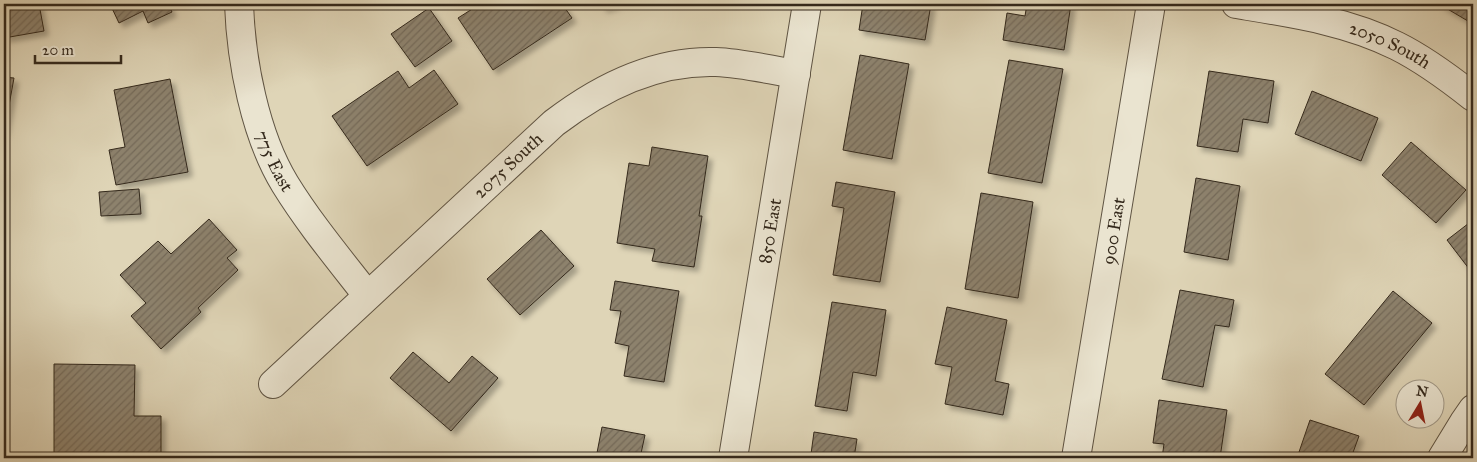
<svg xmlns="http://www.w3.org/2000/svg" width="1477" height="462" viewBox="0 0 1477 462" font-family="'IM FELL Great Primer',serif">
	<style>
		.building { fill: url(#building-hatch); stroke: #34291c; filter: url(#shadow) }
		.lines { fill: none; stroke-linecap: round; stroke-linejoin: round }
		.minor-casing { stroke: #5f5443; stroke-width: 30 }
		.minor { stroke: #eae4d0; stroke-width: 28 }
		.labels { text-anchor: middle; stroke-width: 4; stroke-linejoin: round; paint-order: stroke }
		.street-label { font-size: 18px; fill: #34291c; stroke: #eae4d0 }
	</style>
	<defs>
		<pattern id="building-hatch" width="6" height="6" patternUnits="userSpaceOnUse" patternTransform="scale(1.25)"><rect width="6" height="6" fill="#8d826d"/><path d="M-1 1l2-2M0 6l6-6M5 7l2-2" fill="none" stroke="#746a59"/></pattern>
		<filter id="shadow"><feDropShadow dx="4.5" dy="4.5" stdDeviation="2.5" flood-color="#0004"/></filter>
	</defs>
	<rect width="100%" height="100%" fill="#dfd5b7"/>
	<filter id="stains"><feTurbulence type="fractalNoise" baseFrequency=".004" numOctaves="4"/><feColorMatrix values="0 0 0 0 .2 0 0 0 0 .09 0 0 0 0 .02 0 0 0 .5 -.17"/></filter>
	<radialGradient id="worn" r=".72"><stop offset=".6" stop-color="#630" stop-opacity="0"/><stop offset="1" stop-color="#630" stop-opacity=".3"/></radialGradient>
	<g class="building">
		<polygon points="4,4 39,4 44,31 4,38"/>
		<polygon points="110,4 168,4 172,12 148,23 143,11 119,23"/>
		<polygon points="480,4 562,4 572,18 493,70 458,18"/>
		<polygon points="601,4 617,4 603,8"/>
		<polygon points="863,4 931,4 925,40 859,30"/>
		<polygon points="1027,4 1071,4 1064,50 1003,40 1007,13 1025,16"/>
		<polygon points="1439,4 1473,4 1473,24"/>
		<polygon points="429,8 452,41 415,67 391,34"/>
		<polygon points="860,55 909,64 892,159 843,150"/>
		<polygon points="1009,60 1063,69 1042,183 988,173"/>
		<polygon points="434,70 458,104 367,166 332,116 398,71 409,88"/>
		<polygon points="1209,71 1274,81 1268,123 1243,119 1238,152 1197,146"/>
		<polygon points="4,77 14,78 4,133"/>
		<polygon points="170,79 188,172 116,185 109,150 125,147 114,90"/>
		<polygon points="1312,91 1378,118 1361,161 1295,134"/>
		<polygon points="1411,142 1466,190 1436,223 1382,175"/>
		<polygon points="652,147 708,156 699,216 702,216 694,267 652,261 655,249 617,243 629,163 649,166"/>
		<polygon points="1196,178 1240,186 1228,260 1184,252"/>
		<polygon points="836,182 895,192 880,282 833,275 844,208 832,206"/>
		<polygon points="139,189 141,214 101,216 99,192"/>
		<polygon points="981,193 1033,202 1018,298 965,289"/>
		<polygon points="209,219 237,250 227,258 238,270 198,308 201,312 161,349 131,316 146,303 120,275 158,241 171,254"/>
		<polygon points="1473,220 1473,274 1447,240"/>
		<polygon points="541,230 574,266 520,315 487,279"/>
		<polygon points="615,281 679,291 664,382 624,376 629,346 615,343 621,311 610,310"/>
		<polygon points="1180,290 1234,300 1229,327 1215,325 1203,387 1162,379"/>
		<polygon points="1393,291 1432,323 1364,405 1325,374"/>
		<polygon points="832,302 886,310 876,376 853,372 847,411 815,406"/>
		<polygon points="947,307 1007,320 995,381 1009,384 1003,415 945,404 952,367 935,364"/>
		<polygon points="413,352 449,383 472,356 498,378 451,431 390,378"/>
		<polygon points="54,364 135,365 134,416 161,416 161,454 54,454"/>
		<polygon points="1159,400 1227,410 1220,458 1162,458 1164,444 1153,443"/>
		<polygon points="1310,420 1359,436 1351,458 1308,458 1309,455 1299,452"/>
		<polygon points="602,427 645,435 640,458 596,458"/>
		<polygon points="814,432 857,439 854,458 802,458 803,453 811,454"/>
		<polygon points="949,453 981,458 948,458"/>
	</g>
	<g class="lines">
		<g class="minor-casing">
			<g id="minor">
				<path id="s1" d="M239,4C241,61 255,135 285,184C309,223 339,259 367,295"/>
				<path id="s2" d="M1236,4C1291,13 1348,21 1397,46C1425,60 1449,78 1473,97"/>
				<path id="s3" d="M273,384L554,123C601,87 656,60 716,62C743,63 770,70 796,74"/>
				<path id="s4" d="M733,458L807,4"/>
				<path id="s5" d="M1076,458L1151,4"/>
				<polyline points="1442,458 1464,422 1473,409"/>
			</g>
		</g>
		<use href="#minor" class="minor"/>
	</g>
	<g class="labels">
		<g class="street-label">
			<text dy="6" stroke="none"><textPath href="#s2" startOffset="160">2050 South</textPath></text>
			<text dy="6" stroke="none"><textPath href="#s1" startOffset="162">775 East</textPath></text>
			<text dy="6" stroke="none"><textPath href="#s3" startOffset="321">2075 South</textPath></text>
			<text dy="6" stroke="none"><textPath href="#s4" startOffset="230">850 East</textPath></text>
			<text dy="6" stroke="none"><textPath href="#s5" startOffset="230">900 East</textPath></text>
		</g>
	</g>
	<rect width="1477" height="462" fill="none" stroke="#dfd5b7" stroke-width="20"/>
	<rect x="5" y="5" width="1467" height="452" fill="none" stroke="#34291c" stroke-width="2.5"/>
	<rect x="10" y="10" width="1457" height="442" fill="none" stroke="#34291c"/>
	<g transform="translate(1420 404) rotate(10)"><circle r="24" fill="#eae4d0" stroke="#a19988"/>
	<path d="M0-4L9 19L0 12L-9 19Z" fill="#8f2418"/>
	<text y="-8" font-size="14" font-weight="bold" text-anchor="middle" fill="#34291c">N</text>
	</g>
	<path d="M35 55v8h86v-8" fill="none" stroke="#34291c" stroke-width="2.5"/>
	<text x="42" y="55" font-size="15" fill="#34291c" stroke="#eae4d0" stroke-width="4" paint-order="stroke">20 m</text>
	<rect width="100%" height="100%" filter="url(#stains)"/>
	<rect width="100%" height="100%" fill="url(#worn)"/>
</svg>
